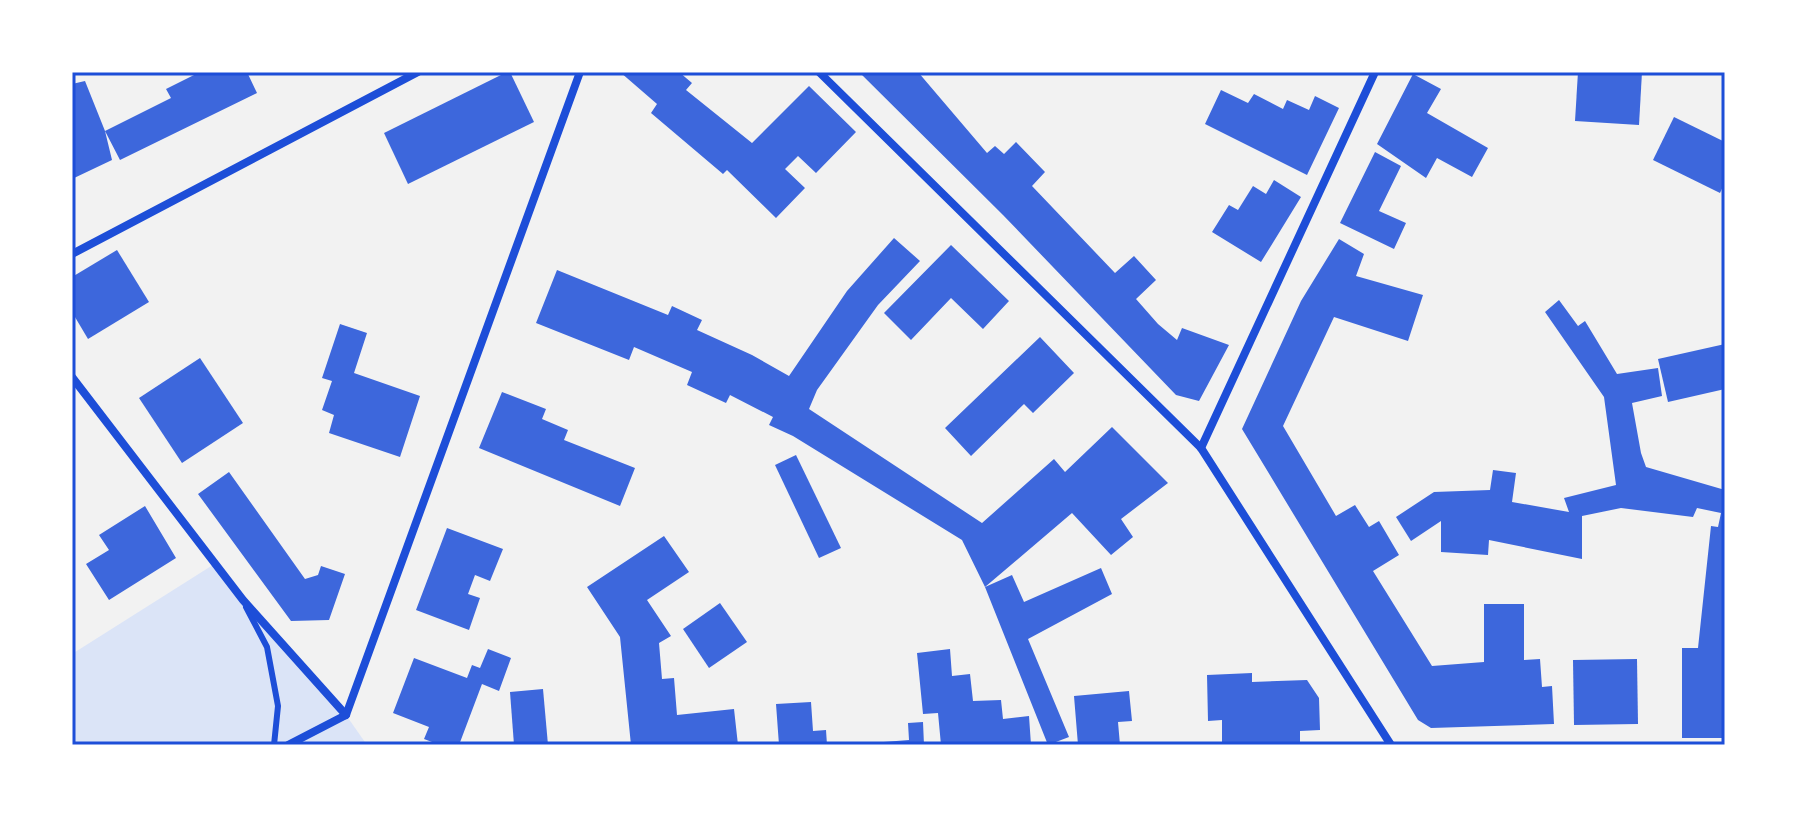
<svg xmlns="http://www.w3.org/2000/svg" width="1797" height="817" viewBox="0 0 1797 817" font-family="Rubik,sans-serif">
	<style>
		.green { fill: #dbe4f7 }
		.building { fill: #3d67dc }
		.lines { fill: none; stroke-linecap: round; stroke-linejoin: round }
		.service { stroke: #1d4ed8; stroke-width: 6 }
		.minor { stroke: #1d4ed8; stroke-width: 8 }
		.neatline { fill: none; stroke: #1d4ed8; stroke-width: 3 }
	</style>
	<rect width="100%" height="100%" fill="#f2f2f2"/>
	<polygon class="green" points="216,563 346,715 367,745 72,745 72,654"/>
	<g class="building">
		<polygon points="200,72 247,72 257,93 120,160 105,131 112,160 72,179 72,84 85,81 105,131 171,98 166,89"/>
		<polygon points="507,72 510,72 534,122 408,184 384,133"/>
		<polygon points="620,72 679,72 692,83 686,90 752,143 809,86 856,132 816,173 798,156 785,169 805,188 776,218 727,170 723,174 651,113 657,104"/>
		<polygon points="859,72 918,72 987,153 995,146 1004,154 1016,142 1045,172 1032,186 1115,273 1134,256 1156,280 1136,299 1158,324 1177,340 1182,328 1229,345 1199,401 1176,395 1003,215"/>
		<polygon points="1578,72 1642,72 1639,125 1575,121"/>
		<polygon points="1413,74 1441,89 1427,113 1488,148 1472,177 1437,158 1426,178 1377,144"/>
		<polygon points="1221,90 1248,103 1254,94 1283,109 1287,100 1309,110 1315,96 1339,108 1307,175 1205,124"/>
		<polygon points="1674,117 1725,142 1725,182 1720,193 1653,160"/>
		<polygon points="1375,152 1401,166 1379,211 1406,223 1394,249 1340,223"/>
		<polygon points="1274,180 1301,197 1261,262 1212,232 1229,205 1238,210 1253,186 1266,194"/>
		<polygon points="894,238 920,261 878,305 817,390 809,409 982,523 1054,459 1065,472 1112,427 1168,483 1121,519 1133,537 1111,555 1072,513 985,587 962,540 793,436 769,425 773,417 730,395 726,403 687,385 692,372 634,347 629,360 536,323 557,270 668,315 672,306 702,320 697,330 752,355 789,376 847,291"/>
		<polygon points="1339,239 1364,254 1356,276 1423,295 1408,341 1334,317 1283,426 1336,516 1355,505 1369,527 1379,521 1399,555 1373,571 1432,666 1484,662 1484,604 1524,604 1524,660 1540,659 1542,687 1552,686 1554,724 1431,728 1418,720 1242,429 1301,301"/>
		<polygon points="951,245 1009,301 983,329 951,298 911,340 884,313"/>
		<polygon points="117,250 149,302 88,339 72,312 72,277"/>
		<polygon points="1559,300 1578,326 1585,321 1617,374 1658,368 1662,396 1632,403 1641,453 1646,467 1725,490 1725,738 1682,738 1682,648 1698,648 1711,526 1718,527 1721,513 1697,508 1693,517 1621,508 1582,516 1582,559 1489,540 1488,555 1441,552 1441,521 1411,541 1396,517 1434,492 1490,490 1493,470 1516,473 1512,502 1569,512 1564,498 1616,485 1604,397 1545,312"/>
		<polygon points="340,324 367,333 354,373 420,396 400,457 329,433 334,415 322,410 332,381 322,378"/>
		<polygon points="1040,337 1074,373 1033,413 1024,404 971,456 945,428"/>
		<polygon points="1725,344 1725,389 1668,402 1658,359"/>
		<polygon points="200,358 243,423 182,463 139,398"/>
		<polygon points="502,392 546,409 542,419 568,430 564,440 635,468 620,506 479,448"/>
		<polygon points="796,455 841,548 819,558 775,465"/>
		<polygon points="229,472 305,579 318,575 321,566 345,574 329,620 291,621 198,494"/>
		<polygon points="145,506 176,558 109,600 86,564 109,550 99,535"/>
		<polygon points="447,528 503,549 490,581 475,575 468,594 480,598 469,630 416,610"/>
		<polygon points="664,536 689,572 647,600 671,636 659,643 662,679 674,678 677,715 734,709 738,745 631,745 620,637 587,587"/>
		<polygon points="1101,568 1112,594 1028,639 1069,737 1048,745 985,587 1012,575 1024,602"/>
		<polygon points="720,603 747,642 709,668 683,629"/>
		<polygon points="488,649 511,658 499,691 482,684 459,745 440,745 424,739 429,727 393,713 414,658 467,678 472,665 480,668"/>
		<polygon points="950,649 952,676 970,674 973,701 1001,700 1003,719 1029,716 1031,745 941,745 938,713 923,714 917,653"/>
		<polygon points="1637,659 1638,724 1574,725 1573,660"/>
		<polygon points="1252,673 1252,682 1307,680 1319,698 1320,730 1300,731 1300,745 1222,745 1222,720 1208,721 1207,675"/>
		<polygon points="543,689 548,745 514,745 510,692"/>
		<polygon points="1129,691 1132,721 1118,722 1120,745 1078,745 1074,696"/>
		<polygon points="811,702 813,731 826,730 827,745 779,745 776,704"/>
		<polygon points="923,722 924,745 871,745 871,743 909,740 908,723"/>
	</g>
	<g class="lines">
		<polyline class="service" points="246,607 267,647 278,706 274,745"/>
		<g class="minor">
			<polyline points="819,72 1201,448 1391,745"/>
			<polyline points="72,254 418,72"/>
			<polyline points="72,377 243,600 346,715"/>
			<polyline points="1201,448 1375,72"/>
			<polyline points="288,745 346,715 580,72"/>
		</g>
	</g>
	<rect width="1797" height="817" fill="none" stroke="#ffffff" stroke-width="148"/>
	<rect x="74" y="74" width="1649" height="669" class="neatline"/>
</svg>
